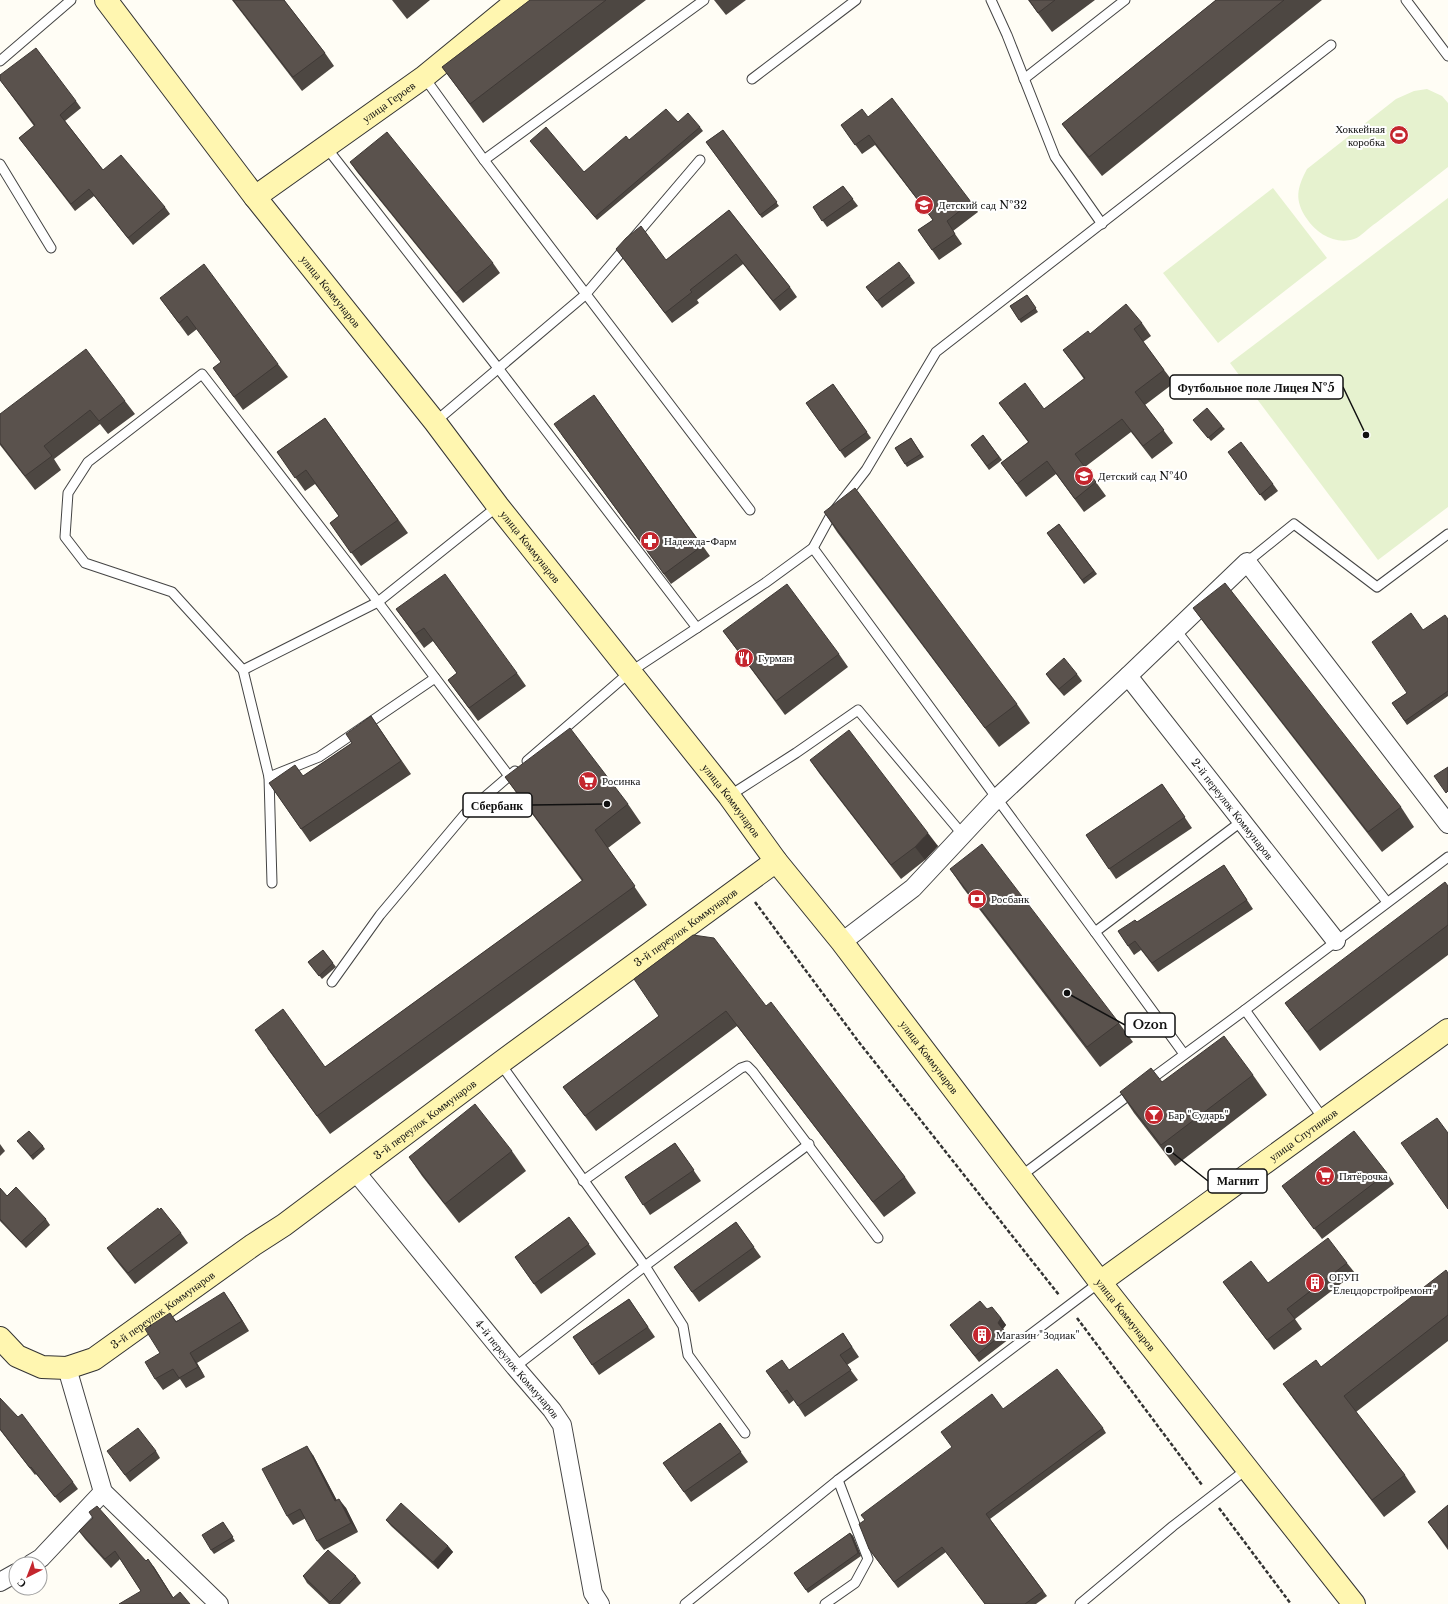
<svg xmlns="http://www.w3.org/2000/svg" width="1448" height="1604" viewBox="0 0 1448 1604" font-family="'Libre Baskerville',serif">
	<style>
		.pitch { fill: #e6f2cf }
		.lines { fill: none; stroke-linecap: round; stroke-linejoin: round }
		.lane-casing { stroke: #444; stroke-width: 11 }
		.street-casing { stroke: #444; stroke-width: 20 }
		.secondary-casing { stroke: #333; stroke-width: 24 }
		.path { stroke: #333; stroke-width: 2.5; stroke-dasharray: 4 2; stroke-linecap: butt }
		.lane { stroke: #fff; stroke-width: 9 }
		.street { stroke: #fff; stroke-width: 18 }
		.secondary { stroke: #fff6b0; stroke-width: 22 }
		.wall { fill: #4d4742 }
		.shaded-wall { fill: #3f3936 }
		.building { fill: #5a524d; stroke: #3f3936 }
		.labels { text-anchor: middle; stroke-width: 4; stroke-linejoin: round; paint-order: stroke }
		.street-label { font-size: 11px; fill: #111; stroke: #fff }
		.poi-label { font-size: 11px; fill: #111; stroke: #fff; text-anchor: start }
		.leader { fill: none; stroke: #111; stroke-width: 1.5 }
		.callout-dot { fill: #111; stroke: #fff; stroke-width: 1.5 }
		.callout { fill: #fff; stroke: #111; stroke-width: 1.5 }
		.callout-label { font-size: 12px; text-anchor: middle; font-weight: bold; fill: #111 }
	</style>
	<rect width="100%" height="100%" fill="#fffdf5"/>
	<g class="pitch">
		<path d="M1427,89L1442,96L1448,103V167C1424,186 1400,204 1376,223C1369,227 1361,237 1354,239C1336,245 1317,234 1307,219C1294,200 1297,188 1307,169L1396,99L1414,91Z"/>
		<polygon points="1273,188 1327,258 1218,343 1163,273"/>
		<polygon points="1448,198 1448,507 1378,560 1230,363"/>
	</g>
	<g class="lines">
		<g class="lane-casing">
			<g id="lane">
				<polyline points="991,0 1007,35 1055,157 1102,224"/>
				<polyline points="1406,0 1448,56"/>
				<polyline points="0,61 71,0"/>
				<polyline points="424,77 484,160 704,0"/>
				<polyline points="752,79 856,0"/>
				<polyline points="1024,79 1125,0"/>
				<polyline points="326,147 498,368 697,628"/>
				<polyline points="484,160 750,510"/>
				<polyline points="0,164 51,248"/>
				<polyline points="435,422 585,295 700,160"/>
				<polyline points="813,548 1095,932 1184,1054"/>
				<polyline points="1247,562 1294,524 1377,587 1448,534"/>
				<polyline points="1176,630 1387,902"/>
				<polyline points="243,670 378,602 498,506"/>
				<polyline points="527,761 630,672 765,583 813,548 831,515 866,470 936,352 1331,45"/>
				<polyline points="269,777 319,757 435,678"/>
				<polyline points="729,796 796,753 858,710 963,835"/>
				<polyline points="272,883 269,777 243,670 172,592 85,563 65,537 68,493 88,462 202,374 378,602 509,776"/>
				<polyline points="1095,932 1242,821"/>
				<polyline points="332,982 380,915 465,814 515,771"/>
				<polyline points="1245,1010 1325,1121"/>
				<polyline points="500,1063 645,1266 683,1326 688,1355 745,1433"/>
				<polyline points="1147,1082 1245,1010 1448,857"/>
				<polyline points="1021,1176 1133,1092"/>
				<polyline points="583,1181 741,1068 747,1066 753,1072 878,1238"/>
				<polyline points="515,1367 645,1266 809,1144"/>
				<polyline points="685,1604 838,1480 1100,1282"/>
				<polyline points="825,1604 855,1583 868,1559 838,1480"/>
				<polyline points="1080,1604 1173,1526 1247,1469"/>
			</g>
		</g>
		<g class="street-casing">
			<g id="street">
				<path id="s1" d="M1128,676L1336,941"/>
				<polyline points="842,942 913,888 997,798 1128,676 1247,562 1448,824"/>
				<path id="s2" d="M355,1171L515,1367L552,1410L562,1425L593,1593L600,1604"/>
				<polyline points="67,1368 103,1492 219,1604"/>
				<polyline points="31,1564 41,1558 103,1492"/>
				<polyline points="0,1582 16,1573"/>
			</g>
		</g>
		<g class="secondary-casing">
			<g id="secondary">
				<path id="s3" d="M106,0L255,197L435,422L498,506L729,796L776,861L842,942L1100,1282L1354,1604"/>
				<path id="s4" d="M255,197L424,77L518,0"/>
				<path id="s5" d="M1100,1282L1448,1030"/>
				<path id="s6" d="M0,1338L17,1356L42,1367L67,1368L94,1359L253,1245L284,1225L500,1063L776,861"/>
			</g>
		</g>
		<g class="path">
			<polyline points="755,902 858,1041 1059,1295"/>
			<polyline points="1077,1318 1202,1485"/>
			<polyline points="1219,1508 1291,1604"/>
		</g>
		<use href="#lane" class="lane"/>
		<use href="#street" class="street"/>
		<use href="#secondary" class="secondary"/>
	</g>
	<g class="wall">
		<polygon points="232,0 284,0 325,53 334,66 302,91"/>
		<polygon points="392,0 430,0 407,19"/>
		<polygon points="530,0 646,0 483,123 456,86 442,67"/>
		<polygon points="714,0 746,0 726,15"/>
		<polygon points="1028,0 1095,0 1052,32"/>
		<polygon points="1216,0 1322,0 1102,176 1076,143 1062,124"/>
		<polygon points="0,80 76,101 81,108 65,121 103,170 165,207 170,214 133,245 94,196 75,211 19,138 34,126"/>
		<polygon points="868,117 971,202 978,212 953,231 962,244 939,260 918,230 933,220 875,145 862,154 841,125"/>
		<polygon points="678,122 700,127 703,131 597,220 530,141 584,172 629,140"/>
		<polygon points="723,130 779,206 762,218 706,142"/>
		<polygon points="350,162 493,263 500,273 463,303 357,172"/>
		<polygon points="843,186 858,206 827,227 813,207"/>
		<polygon points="729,210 790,287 797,297 780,311 743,264 697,300 699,303 672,323 616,249 666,260"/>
		<polygon points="910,276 915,283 882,308 866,287"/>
		<polygon points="1027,295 1038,312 1021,323 1010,306"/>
		<polygon points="160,298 278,364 288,377 243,410 213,368 221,362 197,329 188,336"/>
		<polygon points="1142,323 1151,336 1143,342 1174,383 1145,405 1173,443 1152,459 1131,432 1085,467 1106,496 1084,512 1056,474 1026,497 1001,463 1028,442 999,403 1044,409 1084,379 1063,350 1090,334"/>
		<polygon points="833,384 871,438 845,458 806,403"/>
		<polygon points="594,395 710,556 671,584 561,434"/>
		<polygon points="125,401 135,414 108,434 100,424 54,459 61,470 35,490 0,445 0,414"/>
		<polygon points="325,418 408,533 361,566 330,523 339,516 315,484 305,491 277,452"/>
		<polygon points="1193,420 1222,426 1225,429 1211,441"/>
		<polygon points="983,435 1002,460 989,470 971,445"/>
		<polygon points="911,438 924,457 907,467 895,448"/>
		<polygon points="1228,452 1273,484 1278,491 1265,501"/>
		<polygon points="824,512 1017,704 1030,723 999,747 837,532"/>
		<polygon points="1059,524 1097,574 1084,584 1047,533"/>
		<polygon points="1193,608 1401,807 1414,827 1382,852 1207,627"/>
		<polygon points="396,609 517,673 526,686 478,721 448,680 457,673 433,641 424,648"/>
		<polygon points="1448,619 1448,696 1407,725 1392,703 1407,693 1423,630"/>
		<polygon points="723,631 839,654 848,667 785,715"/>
		<polygon points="1046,674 1077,674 1082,681 1064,696 1050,680"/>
		<polygon points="371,716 411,774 310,842 269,783 303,776 352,743"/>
		<polygon points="810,760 938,846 925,860 901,879 819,773"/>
		<polygon points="505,777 628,804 641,823 608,848 647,905 330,1134 267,1048 325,1067 582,881 518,795"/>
		<polygon points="1162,784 1192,828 1116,879 1086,835"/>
		<polygon points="1224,865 1253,909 1158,972 1141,950 1134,955 1118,931 1137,922"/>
		<polygon points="950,869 1119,1023 1133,1042 1100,1067 963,888"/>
		<polygon points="1448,886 1448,955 1320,1051 1285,1003"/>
		<polygon points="323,950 336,967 322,979 308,962"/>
		<polygon points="766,1006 905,1177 916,1193 884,1217 737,1026 596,1131 563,1087 659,1016"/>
		<polygon points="1253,1075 1267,1095 1175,1166 1134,1113 1120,1092 1162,1082"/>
		<polygon points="17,1141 43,1146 45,1149 33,1160"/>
		<polygon points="675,1143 701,1181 650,1215 625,1177"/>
		<polygon points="0,1144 5,1151 0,1156"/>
		<polygon points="512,1151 526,1171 459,1223 422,1176 409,1157"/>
		<polygon points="1387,1173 1394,1184 1322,1239 1282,1186"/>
		<polygon points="0,1188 7,1196 46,1219 50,1225 26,1248 0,1221"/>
		<polygon points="569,1217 596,1254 541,1294 515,1257"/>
		<polygon points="736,1222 761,1257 699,1302 674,1267"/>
		<polygon points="181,1233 188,1243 135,1284 114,1258 107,1248"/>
		<polygon points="1347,1263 1355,1273 1295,1319 1302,1329 1274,1350 1223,1282 1268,1283"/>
		<polygon points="1448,1273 1448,1341 1356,1412 1405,1475 1416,1492 1384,1517 1295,1401 1283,1384 1321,1367"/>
		<polygon points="629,1299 655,1337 599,1375 573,1337"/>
		<polygon points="231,1302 249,1331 197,1363 205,1377 186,1388 180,1379 163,1390 155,1379 160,1353 170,1313 176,1321"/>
		<polygon points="987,1309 1001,1318 1006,1325 1003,1329 1009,1339 979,1362 950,1325"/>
		<polygon points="843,1333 859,1357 847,1365 858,1380 805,1417 794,1400 789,1404 766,1371 789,1370"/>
		<polygon points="0,1398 73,1482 78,1489 60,1503 36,1474 35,1475 0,1430"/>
		<polygon points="1003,1409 1103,1428 1106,1433 990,1519 1047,1596 1036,1604 985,1604 946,1552 898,1588 869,1549 865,1520"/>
		<polygon points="720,1423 748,1462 691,1502 663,1463"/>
		<polygon points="156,1451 160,1458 130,1482 112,1458"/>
		<polygon points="313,1455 337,1501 346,1508 358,1532 324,1550 317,1541 306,1518 293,1525 287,1516"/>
		<polygon points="1448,1505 1448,1550 1428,1522"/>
		<polygon points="386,1520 448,1546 453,1552 438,1569 391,1526"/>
		<polygon points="223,1522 235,1541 214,1554 211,1550"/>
		<polygon points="79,1531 146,1561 154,1567 173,1597 141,1591 120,1559 111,1568 85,1539"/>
		<polygon points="850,1533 853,1536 861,1556 808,1593 794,1573"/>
		<polygon points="303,1576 356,1576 361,1583 340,1604 329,1604 307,1583"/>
	</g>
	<g class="shaded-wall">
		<polygon points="928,833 938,846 925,860 915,847"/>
		<polygon points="224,1292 231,1302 249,1331 242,1321"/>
		<polygon points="1001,1318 1006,1325 1002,1330 998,1323"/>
		<polygon points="190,1353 197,1363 205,1377 198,1367"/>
		<polygon points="307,1446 313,1455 342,1510 335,1501"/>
		<polygon points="339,1499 346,1508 358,1532 351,1523"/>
		<polygon points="850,1533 853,1536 861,1556 858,1553"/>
		<polygon points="448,1546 453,1552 438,1569 433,1562"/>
		<polygon points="148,1559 154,1567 177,1604 173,1598"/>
	</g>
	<g class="building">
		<polygon points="233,0 284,0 325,53 293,77"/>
		<polygon points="530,0 606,0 470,104 442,67"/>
		<polygon points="1029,0 1055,0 1038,13"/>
		<polygon points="1216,0 1284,0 1089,157 1062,124"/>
		<polygon points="36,48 76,101 60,115 103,170 121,155 165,207 128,238 89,189 71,204 19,138 35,125 0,80 0,75"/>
		<polygon points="892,98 971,202 947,221 955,234 932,250 918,230 933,220 869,135 855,145 841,125 862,109 868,117"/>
		<polygon points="666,109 678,122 688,113 700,127 595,217 530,141 546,127 584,172 626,136 629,140"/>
		<polygon points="723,130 777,202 760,215 706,142"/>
		<polygon points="387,132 493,263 456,293 350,162"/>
		<polygon points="843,186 853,199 822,221 813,207"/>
		<polygon points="729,210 790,287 773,301 736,254 690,290 692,292 665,313 616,249 626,238 641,226 666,260"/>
		<polygon points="899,262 910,276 877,301 866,287"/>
		<polygon points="204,264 278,364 234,397 213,368 221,362 187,316 179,323 160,298"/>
		<polygon points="1027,295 1036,308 1019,320 1010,306"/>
		<polygon points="1126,304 1142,323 1134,329 1164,370 1135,392 1164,430 1143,446 1122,419 1075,454 1096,482 1075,499 1047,461 1017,484 1001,463 1029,442 999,403 1025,383 1044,409 1085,378 1063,350 1088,331 1090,334"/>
		<polygon points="86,349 125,401 99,421 90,410 44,446 52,456 25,476 0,443 0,414"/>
		<polygon points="833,384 867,432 840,451 806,403"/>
		<polygon points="594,395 702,546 664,574 554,424"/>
		<polygon points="1207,408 1222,426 1208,438 1193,420"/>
		<polygon points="325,418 398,520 351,553 330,523 339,516 306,470 295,478 277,452"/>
		<polygon points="983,435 999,457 987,466 971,445"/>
		<polygon points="911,438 921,454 905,464 895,448"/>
		<polygon points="1241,442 1273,484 1260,495 1228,452"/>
		<polygon points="855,488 1017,704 985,728 824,512"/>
		<polygon points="1059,524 1094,571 1082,580 1047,533"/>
		<polygon points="445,574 517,673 469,708 448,680 457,673 424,628 415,634 396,609"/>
		<polygon points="1225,583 1401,807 1368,832 1193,608"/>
		<polygon points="787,584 839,654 776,701 723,631"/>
		<polygon points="1411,613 1423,630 1445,615 1448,619 1448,691 1405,721 1392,703 1407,693 1372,642"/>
		<polygon points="1064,658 1077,674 1059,689 1046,674"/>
		<polygon points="371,716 401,761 301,829 269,783 295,765 303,776 352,743 346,734"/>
		<polygon points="570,728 628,804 595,830 635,886 317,1116 255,1030 283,1009 325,1067 583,880 505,777"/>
		<polygon points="849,730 928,833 915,847 891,865 810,760"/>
		<polygon points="1448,767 1448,791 1446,793 1434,776"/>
		<polygon points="1162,784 1185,817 1109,869 1086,835"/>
		<polygon points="982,844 1119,1023 1087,1047 950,869"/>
		<polygon points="1224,865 1247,900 1152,963 1135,941 1128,946 1118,931 1135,920 1137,922"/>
		<polygon points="1445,882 1448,886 1448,925 1307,1032 1285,1003"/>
		<polygon points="693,935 714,938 766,1006 771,1002 905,1177 873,1202 726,1011 585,1116 563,1087 659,1016 634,979"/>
		<polygon points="323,950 333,963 319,976 308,962"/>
		<polygon points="1224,1036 1253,1075 1161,1145 1120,1092 1151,1068 1162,1082"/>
		<polygon points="475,1104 512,1151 445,1204 409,1157"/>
		<polygon points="1437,1118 1448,1133 1448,1209 1401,1143"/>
		<polygon points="29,1131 43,1146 31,1156 17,1141"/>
		<polygon points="1354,1131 1387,1173 1314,1229 1282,1186"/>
		<polygon points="675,1143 694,1170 643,1205 625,1177"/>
		<polygon points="16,1187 46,1219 21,1242 0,1219 0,1188 7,1196"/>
		<polygon points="158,1208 159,1210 161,1208 181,1233 128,1273 107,1248"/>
		<polygon points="569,1217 589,1244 534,1284 515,1257"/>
		<polygon points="736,1222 754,1247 692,1292 674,1267"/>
		<polygon points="1328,1238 1347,1263 1287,1309 1295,1319 1267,1340 1223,1282 1251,1261 1268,1283"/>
		<polygon points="1446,1270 1448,1273 1448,1315 1344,1396 1405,1475 1372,1500 1283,1384 1316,1360 1321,1367"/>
		<polygon points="224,1292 242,1321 190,1353 198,1367 179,1378 173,1369 155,1379 145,1362 160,1353 145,1329 170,1313 176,1322"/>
		<polygon points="629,1299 648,1327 592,1365 573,1337"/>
		<polygon points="980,1301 987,1309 992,1307 1001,1318 998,1323 1005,1332 975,1356 950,1325"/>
		<polygon points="843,1333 852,1347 840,1355 851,1370 798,1406 787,1390 782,1393 766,1371 782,1360 789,1370"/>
		<polygon points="1057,1369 1103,1428 986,1514 1043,1591 1025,1604 985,1604 942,1547 894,1582 869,1549 859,1524 865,1520 861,1515 952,1447 941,1432 992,1394 1003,1409"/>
		<polygon points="0,1398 18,1417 22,1414 73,1482 55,1497 31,1467 30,1468 0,1429"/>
		<polygon points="720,1423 741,1452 684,1492 663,1463"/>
		<polygon points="138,1428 156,1451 125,1475 107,1451"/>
		<polygon points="307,1446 335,1501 339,1499 351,1523 317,1541 300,1509 287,1516 262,1469"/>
		<polygon points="401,1503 448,1546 433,1562 386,1520"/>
		<polygon points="1448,1505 1448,1547 1428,1522"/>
		<polygon points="97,1506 146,1561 148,1559 173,1598 180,1592 190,1604 119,1604 141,1591 115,1551 105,1559 79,1531 93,1518 89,1512"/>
		<polygon points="223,1522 233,1537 211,1550 202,1535"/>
		<polygon points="850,1533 858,1553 806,1590 794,1573"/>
		<polygon points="328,1550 356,1576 330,1602 303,1576"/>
	</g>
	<defs>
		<g id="stadium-disc" transform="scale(1)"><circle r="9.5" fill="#c4262e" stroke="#fff"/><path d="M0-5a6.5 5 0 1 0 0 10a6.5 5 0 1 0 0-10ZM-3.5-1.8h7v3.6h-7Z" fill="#fff"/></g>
		<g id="school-disc" transform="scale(1)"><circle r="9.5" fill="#c4262e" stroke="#fff"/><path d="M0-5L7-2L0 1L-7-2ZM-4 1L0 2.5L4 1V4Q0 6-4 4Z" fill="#fff"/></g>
		<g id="pharmacy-disc" transform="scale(1)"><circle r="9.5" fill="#c4262e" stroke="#fff"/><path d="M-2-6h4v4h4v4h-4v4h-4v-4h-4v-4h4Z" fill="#fff"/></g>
		<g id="restaurant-disc" transform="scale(1)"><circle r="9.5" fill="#c4262e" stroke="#fff"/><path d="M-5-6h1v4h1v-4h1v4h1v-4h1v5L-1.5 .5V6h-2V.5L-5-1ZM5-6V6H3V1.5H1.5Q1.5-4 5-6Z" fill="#fff"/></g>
		<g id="supermarket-disc" transform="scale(1)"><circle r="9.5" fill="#c4262e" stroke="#fff"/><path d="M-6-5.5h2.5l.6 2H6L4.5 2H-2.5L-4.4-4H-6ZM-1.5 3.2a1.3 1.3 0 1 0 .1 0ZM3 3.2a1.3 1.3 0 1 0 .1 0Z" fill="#fff"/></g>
		<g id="bank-disc" transform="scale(1)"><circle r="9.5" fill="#c4262e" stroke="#fff"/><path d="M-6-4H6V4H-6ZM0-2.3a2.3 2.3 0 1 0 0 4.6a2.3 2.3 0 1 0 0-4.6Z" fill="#fff"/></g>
		<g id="bar-disc" transform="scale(1)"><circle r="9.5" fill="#c4262e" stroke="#fff"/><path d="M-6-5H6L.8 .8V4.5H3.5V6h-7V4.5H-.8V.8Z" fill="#fff"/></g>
		<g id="building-disc" transform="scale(1)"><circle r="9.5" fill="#c4262e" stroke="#fff"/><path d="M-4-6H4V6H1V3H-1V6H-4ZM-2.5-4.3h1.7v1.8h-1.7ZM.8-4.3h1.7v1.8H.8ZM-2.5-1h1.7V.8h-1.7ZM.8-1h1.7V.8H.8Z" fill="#fff"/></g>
	</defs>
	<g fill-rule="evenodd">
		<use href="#stadium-disc" x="1399" y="135"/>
		<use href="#school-disc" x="924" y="205"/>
		<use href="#school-disc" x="1084" y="476"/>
		<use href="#pharmacy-disc" x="650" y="541"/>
		<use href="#restaurant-disc" x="744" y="658"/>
		<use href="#supermarket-disc" x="588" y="781"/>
		<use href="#bank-disc" x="977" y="899"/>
		<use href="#bar-disc" x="1154" y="1115"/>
		<use href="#supermarket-disc" x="1325" y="1176"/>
		<use href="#building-disc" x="1315" y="1283"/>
		<use href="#building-disc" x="982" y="1335"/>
	</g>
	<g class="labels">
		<g class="street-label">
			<text dy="4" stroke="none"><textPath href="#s4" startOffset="164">улица Героев</textPath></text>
			<text dy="4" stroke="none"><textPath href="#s3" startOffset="368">улица Коммунаров</textPath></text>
			<text dy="4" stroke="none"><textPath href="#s3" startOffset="692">улица Коммунаров</textPath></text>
			<text dy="4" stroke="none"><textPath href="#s3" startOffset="1016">улица Коммунаров</textPath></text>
			<text dy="4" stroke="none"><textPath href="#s1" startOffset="169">2-й переулок Коммунаров</textPath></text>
			<text dy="4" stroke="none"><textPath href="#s6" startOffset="838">3-й переулок Коммунаров</textPath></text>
			<text dy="4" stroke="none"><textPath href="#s3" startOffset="1340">улица Коммунаров</textPath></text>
			<text dy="4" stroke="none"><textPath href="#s6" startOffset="514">3-й переулок Коммунаров</textPath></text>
			<text dy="4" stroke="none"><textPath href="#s5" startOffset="251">улица Спутников</textPath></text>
			<text dy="4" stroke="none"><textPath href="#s6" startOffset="190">3-й переулок Коммунаров</textPath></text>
			<text dy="4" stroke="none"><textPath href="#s3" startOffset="1664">улица Коммунаров</textPath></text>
			<text dy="4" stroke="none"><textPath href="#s2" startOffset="256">4-й переулок Коммунаров</textPath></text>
		</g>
		<g class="poi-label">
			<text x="1385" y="133" text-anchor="end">Хоккейная<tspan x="1385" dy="13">коробка</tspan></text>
			<text x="938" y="209">Детский сад №32</text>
			<text x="1098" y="480">Детский сад №40</text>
			<text x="664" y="545">Надежда-Фарм</text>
			<text x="758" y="662">Гурман</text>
			<text x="602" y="785">Росинка</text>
			<text x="991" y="903">Росбанк</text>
			<text x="1168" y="1119">Бар "Сударь"</text>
			<text x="1339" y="1180">Пятёрочка</text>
			<text x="1329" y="1281">ОГУП<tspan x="1329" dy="13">"Елецдорстройремонт"</tspan></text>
			<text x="996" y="1339">Магазин "Зодиак"</text>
		</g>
	</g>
	<path class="leader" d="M1366 435L1343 387M607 804L532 805M1067 993L1125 1025M1169 1150L1208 1181"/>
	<g class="callout-dot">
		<circle cx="1366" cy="435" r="4"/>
		<circle cx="607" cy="804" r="4"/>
		<circle cx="1067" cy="993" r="4"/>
		<circle cx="1169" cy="1150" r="4"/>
	</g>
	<g class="callout">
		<rect x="1170" y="375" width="173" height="24" rx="4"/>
		<rect x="463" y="793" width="69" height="24" rx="4"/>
		<rect x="1125" y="1013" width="50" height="24" rx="4"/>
		<rect x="1208" y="1169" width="59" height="24" rx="4"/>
	</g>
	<g class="callout-label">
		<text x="1256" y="392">Футбольное поле Лицея №5</text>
		<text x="497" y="810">Сбербанк</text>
		<text x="1150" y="1029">Ozon</text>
		<text x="1238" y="1185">Магнит</text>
	</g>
	<g transform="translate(28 1576) rotate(222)"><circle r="19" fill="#ffffff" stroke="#a0a0a0"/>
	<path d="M0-3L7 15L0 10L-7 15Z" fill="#c4262e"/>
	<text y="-6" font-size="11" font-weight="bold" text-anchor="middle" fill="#111111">С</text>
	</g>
</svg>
